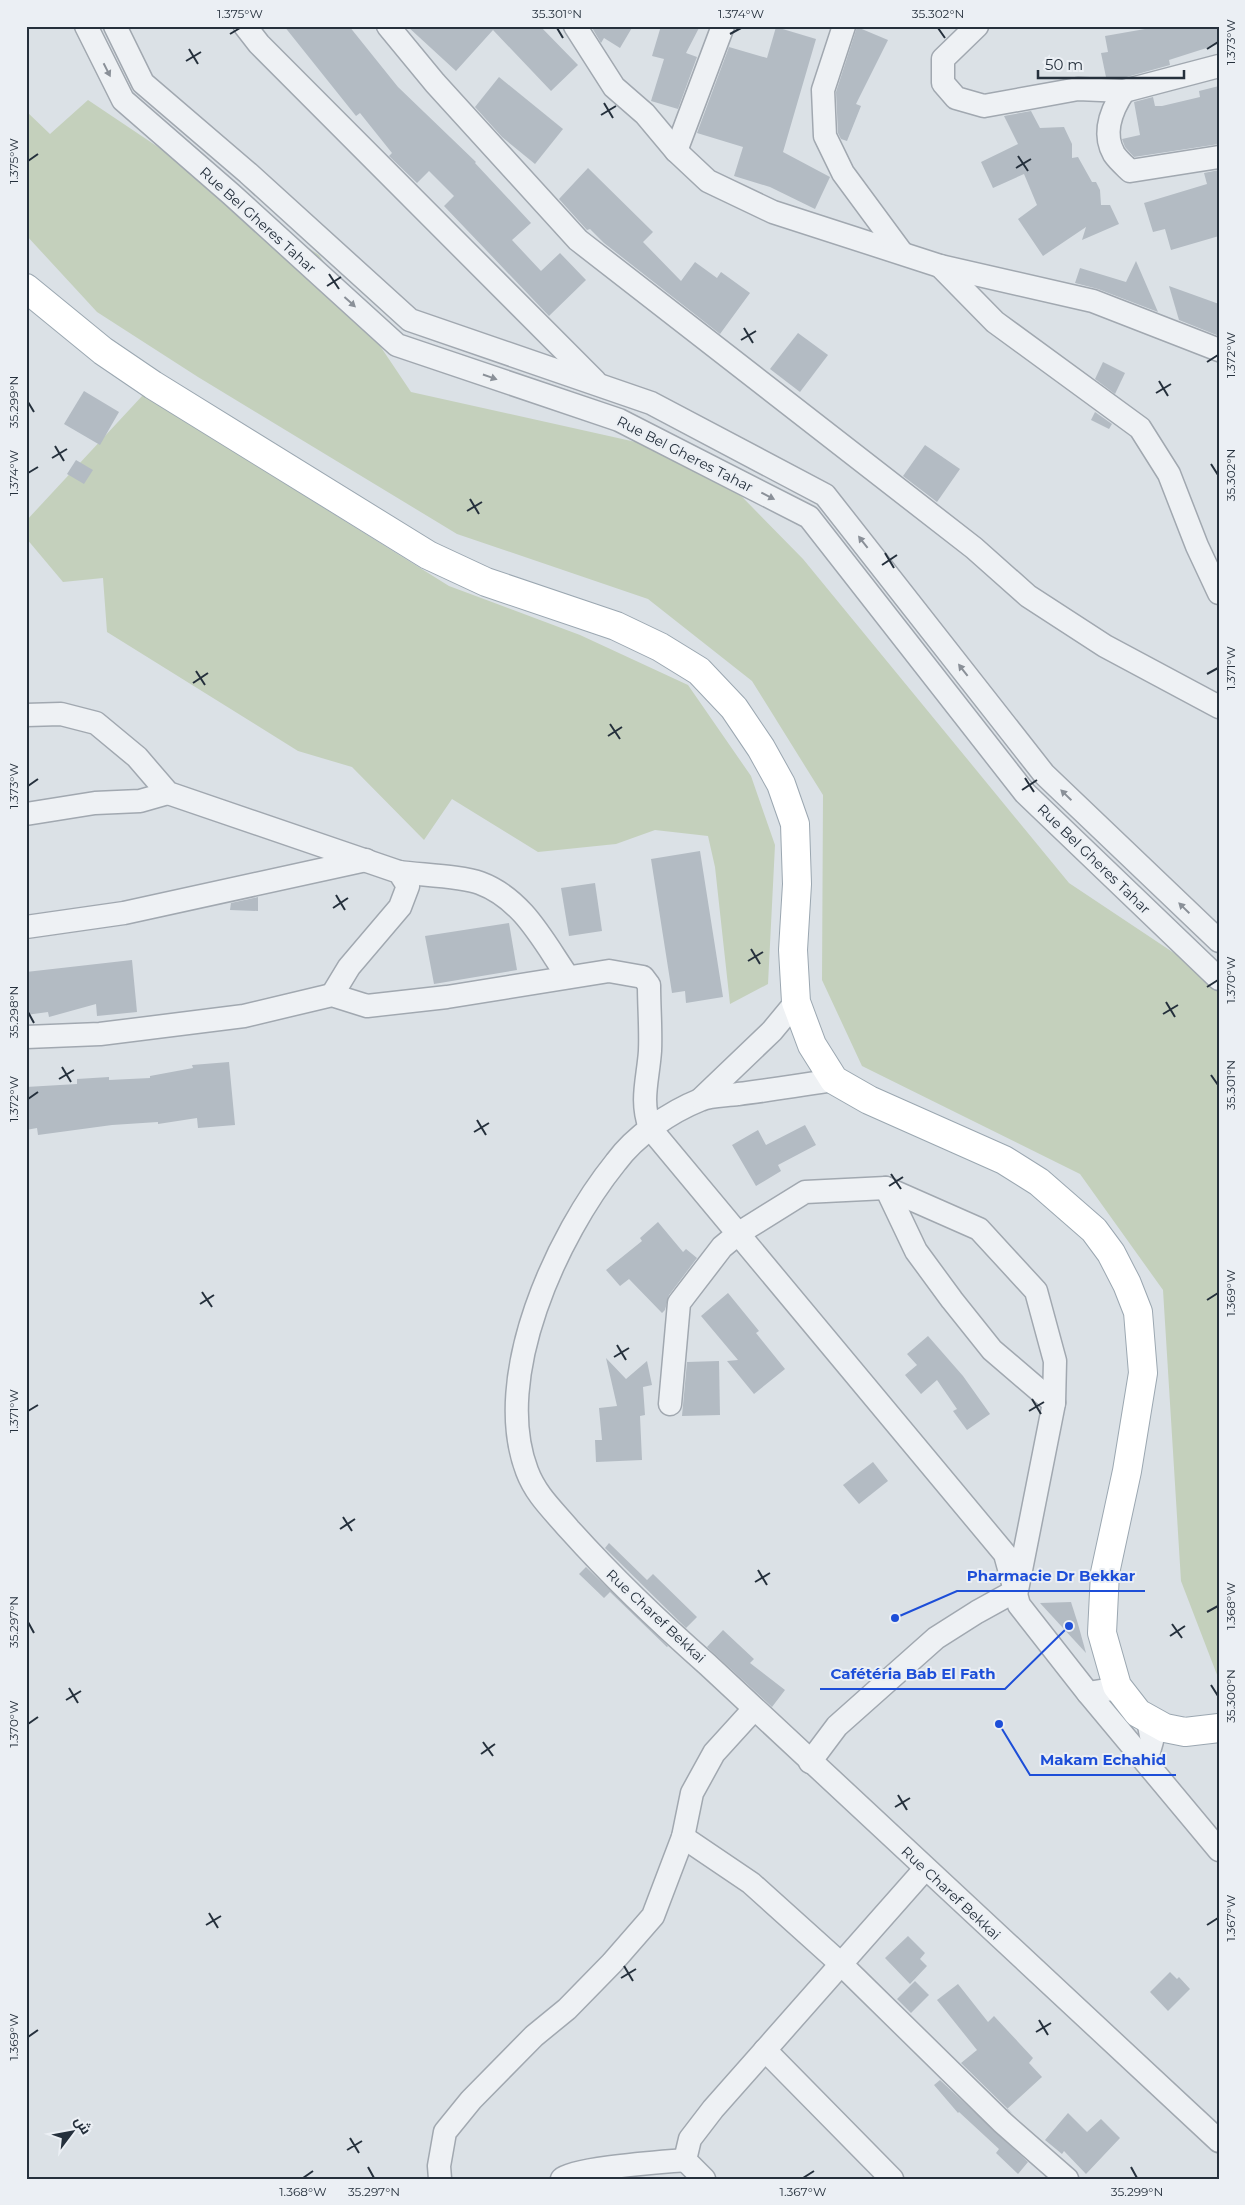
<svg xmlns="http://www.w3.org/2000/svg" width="1245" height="2205" viewBox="0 0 1245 2205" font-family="Montserrat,Cairo,sans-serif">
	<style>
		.green { fill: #c4d0bc }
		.building { fill: #b3bbc3 }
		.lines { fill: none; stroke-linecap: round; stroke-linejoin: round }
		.minor-casing { stroke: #a1a8b0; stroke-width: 25 }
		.major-casing { stroke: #9ba7b1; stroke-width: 30 }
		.minor { stroke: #eef1f4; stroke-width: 22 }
		.major { stroke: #fff; stroke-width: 28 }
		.oneway { fill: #8a9098 }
		.ticks { fill: none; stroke: #25303c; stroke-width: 2 }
		.labels { text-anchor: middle; stroke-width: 4; stroke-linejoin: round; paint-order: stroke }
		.street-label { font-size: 14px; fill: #25303c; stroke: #ebeff4 }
		.leader { fill: none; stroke: #1d4ed8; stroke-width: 2 }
		.callout-dot { fill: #1d4ed8; stroke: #ebeff4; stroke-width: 2 }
		.callout-label { font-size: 15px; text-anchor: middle; font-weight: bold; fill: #1d4ed8; stroke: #ebeff4; stroke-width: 4; stroke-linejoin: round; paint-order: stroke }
		.neatline { fill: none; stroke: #25303c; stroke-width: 2 }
		.ticks-label { font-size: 12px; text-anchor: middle; fill: #25303c }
	</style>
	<rect width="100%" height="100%" fill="#dbe1e6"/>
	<g class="green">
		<polygon points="88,100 319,255 411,392 703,457 803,559 1069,883 1219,983 1219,1680 1181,1581 1163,1290 1080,1174 862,1066 822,980 823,795 752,681 648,599 457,534 198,377 97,312 26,235 26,111 50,134"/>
		<polygon points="143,395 449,586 580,635 688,685 751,776 775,845 768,984 730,1004 715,867 708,836 655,830 616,844 538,852 452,799 424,840 352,767 298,751 107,632 103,578 63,582 26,538 26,521"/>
	</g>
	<g class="building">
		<polygon points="284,26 349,26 398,87 476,162 475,163 531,223 512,240 541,271 560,253 586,280 549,316 444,206 454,196 429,171 417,183 389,156 392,153 360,113 356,116"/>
		<polygon points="407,26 540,26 578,65 551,91 493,30 456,71"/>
		<polygon points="591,26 633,26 620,48 604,38 601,43"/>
		<polygon points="661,26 700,26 686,53 697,57 678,109 651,101 664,59 652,56"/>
		<polygon points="1162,26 1219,26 1219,44 1169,60 1170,65 1123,78 1106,77 1101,53 1108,52 1105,36"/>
		<polygon points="776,27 816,39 783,152 830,177 815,209 770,187 734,176 743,147 697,133 729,47 767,58"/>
		<polygon points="857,27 888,40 856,104 861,106 847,141 841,139 838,133 836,92"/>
		<polygon points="499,77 563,129 535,164 502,137 475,107"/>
		<polygon points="1219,86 1219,144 1134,157 1125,147 1122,139 1140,135 1134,102 1153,97 1155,106 1162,106 1200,97 1199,91"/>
		<polygon points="1031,111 1040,128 1064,127 1072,144 1072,158 1078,157 1092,182 1096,182 1100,190 1101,205 1110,205 1119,224 1082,240 1086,227 1043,256 1018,219 1037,205 1024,174 993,188 981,162 1018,144 1004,116"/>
		<polygon points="588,168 653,232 643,242 681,281 695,262 717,278 721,272 750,293 720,334 604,243 590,229 587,230 559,199"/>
		<polygon points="1219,170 1219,236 1171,250 1165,229 1153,232 1144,203 1207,184 1204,173"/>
		<polygon points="1136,261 1158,312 1098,289 1075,283 1080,268 1126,282"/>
		<polygon points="1169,286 1219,304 1219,336 1179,320"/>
		<polygon points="798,333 828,355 800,392 770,369"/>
		<polygon points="1103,362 1125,373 1115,394 1095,379"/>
		<polygon points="84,391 119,412 100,445 64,424"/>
		<polygon points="1095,412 1112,424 1109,429 1091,420"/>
		<polygon points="925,445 960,469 937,502 903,476"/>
		<polygon points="76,460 93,470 84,484 67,474"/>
		<polygon points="700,851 723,997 686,1003 685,991 672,993 651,859"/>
		<polygon points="595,883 602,931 569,936 561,888"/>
		<polygon points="258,897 258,911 230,910 231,903"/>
		<polygon points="509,923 517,970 434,984 425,936"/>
		<polygon points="132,960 137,1012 97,1016 96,1004 49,1017 48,1012 26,1015 26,972"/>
		<polygon points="229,1062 235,1125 198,1128 197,1118 158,1124 158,1122 112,1125 38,1135 37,1128 26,1130 26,1087 77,1084 77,1079 109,1077 109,1080 150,1078 150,1076 193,1068 192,1065"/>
		<polygon points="805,1125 816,1145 778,1165 781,1171 756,1186 732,1145 758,1130 766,1145"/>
		<polygon points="658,1222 683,1252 686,1249 697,1258 669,1295 665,1310 662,1313 629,1279 620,1286 606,1270 642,1241 640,1238"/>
		<polygon points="728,1293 759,1331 756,1333 785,1369 754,1394 727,1361 738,1360 701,1316"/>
		<polygon points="928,1336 963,1376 990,1414 967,1430 953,1411 957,1409 937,1380 921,1394 905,1375 917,1365 907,1354"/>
		<polygon points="606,1358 626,1379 647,1361 652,1385 643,1387 645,1415 640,1416 642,1460 596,1462 595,1440 602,1440 599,1408 617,1406"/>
		<polygon points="719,1361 720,1415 682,1416 687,1362"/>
		<polygon points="873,1462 888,1481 859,1504 843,1485"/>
		<polygon points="609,1543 647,1580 653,1574 697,1617 686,1628 605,1548"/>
		<polygon points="586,1567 668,1646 667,1647 610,1592 604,1598 579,1574"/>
		<polygon points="1071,1602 1078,1624 1086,1653 1040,1603"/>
		<polygon points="723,1630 754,1659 750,1663 785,1690 772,1707 707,1647"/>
		<polygon points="908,1936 925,1953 920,1959 927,1966 910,1984 885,1958"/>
		<polygon points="1170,1972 1177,1979 1179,1977 1190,1989 1168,2011 1150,1992"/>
		<polygon points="915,1981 929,1995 911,2013 897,1999"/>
		<polygon points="958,1984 988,2022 994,2016 1033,2058 1029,2063 1042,2077 1007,2109 1013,2114 961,2063 977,2050 937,2000"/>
		<polygon points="940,2080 1028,2162 1018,2174 996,2153 999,2149 959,2112 958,2113 934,2085"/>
		<polygon points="1068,2113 1087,2132 1101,2119 1120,2138 1086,2174 1064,2151 1062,2154 1045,2140"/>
	</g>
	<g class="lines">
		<g class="minor-casing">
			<g id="minor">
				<polyline points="86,26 123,100 231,194 397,345 619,420 809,517 1025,793 1219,979"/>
				<polyline points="115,26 143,83 248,173 410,320 651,403 825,495 1044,774 1219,941"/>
				<polyline points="245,26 259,44 595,381"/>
				<polyline points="388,26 435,83 578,240 974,548 1028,596 1105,646 1219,707"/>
				<polyline points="575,26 614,87 645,114 676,151 708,181 773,212 940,266 1093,301 1219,350"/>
				<polyline points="844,26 823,90 825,136 843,173 902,253"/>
				<polyline points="977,26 943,59 943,83 956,98 984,106 1078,89 1124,91 1219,66"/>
				<path d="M1124,91C1112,109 1102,133 1114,154C1118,160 1125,166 1130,171L1219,157"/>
				<polyline points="676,151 723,26"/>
				<polyline points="940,266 995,322 1140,428 1169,474 1197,546 1219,593"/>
				<polyline points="26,715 61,714 96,723 137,757 168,793 399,872 408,886 400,907 349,967 332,995"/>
				<polyline points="26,814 95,803 140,801 168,793"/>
				<path d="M399,872C420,875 462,876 480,883C523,899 543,941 568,977"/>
				<polyline points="26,927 124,913 366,860"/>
				<path d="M26,1037L100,1034L244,1016L332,995L367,1006L447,997L609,971L643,977L649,985C649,1007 651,1030 650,1051C648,1080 640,1100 650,1128L1005,1554L1019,1605L1088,1693L1119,1688"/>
				<path d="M834,1080C802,1085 770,1090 738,1094C726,1096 711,1095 700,1100C670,1112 635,1136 616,1162C557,1235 491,1377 527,1471C536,1495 553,1510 569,1529C613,1578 659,1622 708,1665L1219,2141"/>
				<polyline points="701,1099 772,1031 796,1002"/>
				<polyline points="886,1188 916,1251 952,1300 992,1350 1054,1403"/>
				<polyline points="670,1404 679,1303 722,1247 739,1233 805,1192 886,1188 979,1229 1036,1291 1055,1361 1054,1403 1017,1590 977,1612 936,1638 837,1726 810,1762"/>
				<polyline points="1088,1693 1219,1850"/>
				<polyline points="1146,1762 1152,1741 1148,1720"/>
				<polyline points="683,1837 751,1883 841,1964 1002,2122 1067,2179"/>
				<polyline points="765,2050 892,2179"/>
				<polyline points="440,2179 439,2166 445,2132 471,2100 534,2036 567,2009 612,1963 653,1916 683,1837 692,1793 714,1753 754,1709"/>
				<path d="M562,2179C573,2168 664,2162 685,2160"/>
				<polyline points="704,2179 685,2160 690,2139 713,2109 925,1869"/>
			</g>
		</g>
		<g class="major-casing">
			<polyline id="major" points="26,288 103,351 153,385 428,555 486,582 616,626 660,647 699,671 734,708 761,748 781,784 795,824 797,884 793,950 796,1002 812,1045 834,1080 869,1100 1004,1160 1039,1182 1094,1230 1111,1253 1127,1284 1138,1312 1143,1373 1127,1471 1105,1573 1102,1633 1117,1686 1138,1713 1165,1728 1185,1732 1219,1728"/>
		</g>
		<use href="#minor" class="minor"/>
		<use href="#major" class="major"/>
	</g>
	<defs><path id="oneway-solid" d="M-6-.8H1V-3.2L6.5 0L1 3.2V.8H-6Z" transform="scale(1.25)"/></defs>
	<g class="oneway">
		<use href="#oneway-solid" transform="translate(107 70) rotate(63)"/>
		<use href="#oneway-solid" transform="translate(350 302) rotate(42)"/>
		<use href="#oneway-solid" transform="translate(490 377) rotate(19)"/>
		<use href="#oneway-solid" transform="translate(768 496) rotate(27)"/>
		<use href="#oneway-solid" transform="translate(863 542) rotate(-128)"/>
		<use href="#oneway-solid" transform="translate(963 670) rotate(-128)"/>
		<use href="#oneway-solid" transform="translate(1066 795) rotate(-136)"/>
		<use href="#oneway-solid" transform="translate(1184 908) rotate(-136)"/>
	</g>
	<path class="ticks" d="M557,28L563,38M938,28L945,38M230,34L240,28M730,34L741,28M189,49L198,64M1207,49L1218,42M186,61L201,52M604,103L613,118M601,115L616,106M1018,156L1028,171M28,161L38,154M1016,168L1031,159M329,274L339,289M327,286L341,277M744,328L753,343M741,340L756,331M1207,362L1218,355M1159,381L1168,396M1156,393L1171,384M28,402L34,412M55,446L64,461M52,458L67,449M1211,464L1218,475M28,473L38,467M470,499L479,514M467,511L482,502M885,553L894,568M882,565L897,555M196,671L205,685M1207,674L1218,668M193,683L208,673M610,724L620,739M608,736L622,727M1025,778L1034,792M28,786L38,779M1022,790L1037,780M336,895L345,910M333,908L348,898M751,949L760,964M748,961L763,952M1207,987L1218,980M1166,1002L1175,1017M28,1012L34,1023M1163,1014L1178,1005M62,1067L71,1082M1211,1075L1218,1085M59,1079L74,1070M28,1099L38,1092M477,1120L486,1135M474,1132L489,1123M891,1174L901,1189M889,1186L903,1177M202,1292L212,1307M1207,1300L1218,1293M200,1304L214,1295M617,1345L626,1360M614,1357L629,1348M1032,1399L1041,1414M28,1411L38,1405M1029,1411L1044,1402M343,1517L352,1531M340,1529L355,1519M758,1570L767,1585M755,1582L770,1573M1207,1612L1218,1606M28,1622L34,1633M1172,1624L1182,1638M1170,1636L1185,1626M1211,1685L1218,1696M69,1688L78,1703M66,1700L81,1691M28,1724L38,1717M483,1742L493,1756M481,1754L495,1744M898,1795L907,1810M895,1807L910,1798M209,1913L218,1928M206,1925L221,1916M1207,1925L1218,1918M624,1966L633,1981M621,1978L636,1969M1039,2020L1048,2035M1036,2032L1051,2023M28,2037L38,2030M350,2138L359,2153M347,2150L362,2141M368,2167L374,2178M1131,2167L1137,2178M303,2178L313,2171M803,2178L814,2171"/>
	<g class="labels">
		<g class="street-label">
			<text transform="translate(258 220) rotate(42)" y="5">Rue Bel Gheres Tahar</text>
			<text transform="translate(685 454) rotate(27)" y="5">Rue Bel Gheres Tahar</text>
			<text transform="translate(1094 859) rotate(44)" y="5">Rue Bel Gheres Tahar</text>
			<text transform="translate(656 1616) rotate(43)" y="5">Rue Charef Bekkai</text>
			<text transform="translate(951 1893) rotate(43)" y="5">Rue Charef Bekkai</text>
		</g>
	</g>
	<path class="leader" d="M895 1618L957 1591H1145M1069 1626L1005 1689H820M999 1724L1030 1775H1176"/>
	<g class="callout-dot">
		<circle cx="895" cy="1618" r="5"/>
		<circle cx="1069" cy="1626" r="5"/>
		<circle cx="999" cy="1724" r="5"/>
	</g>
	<g class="callout-label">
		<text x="1051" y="1581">Pharmacie Dr Bekkar</text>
		<text x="913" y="1679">Cafétéria Bab El Fath</text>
		<text x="1103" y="1765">Makam Echahid</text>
	</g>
	<rect width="1245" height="2205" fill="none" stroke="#ebeff4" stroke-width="55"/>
	<g transform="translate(72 2132) rotate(58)" stroke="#ebeff4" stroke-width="4" paint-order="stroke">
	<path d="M0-4L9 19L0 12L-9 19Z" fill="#25303c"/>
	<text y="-8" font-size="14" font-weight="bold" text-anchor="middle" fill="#25303c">ش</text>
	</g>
	<path d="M1038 70v8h146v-8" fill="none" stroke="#25303c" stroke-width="2.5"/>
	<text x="1045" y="70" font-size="15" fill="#25303c" stroke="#ebeff4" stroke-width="4" paint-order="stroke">50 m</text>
	<rect x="28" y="28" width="1190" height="2150" class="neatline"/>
	<g class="ticks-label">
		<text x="240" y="18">1.375°W</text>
		<text x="557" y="18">35.301°N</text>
		<text x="741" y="18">1.374°W</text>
		<text x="938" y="18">35.302°N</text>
		<text transform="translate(1231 42) rotate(-90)" y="4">1.373°W</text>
		<text transform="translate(14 161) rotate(-90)" y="4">1.375°W</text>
		<text transform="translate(1231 355) rotate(-90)" y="4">1.372°W</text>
		<text transform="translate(14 402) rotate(-90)" y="4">35.299°N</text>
		<text transform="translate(14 473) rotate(-90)" y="4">1.374°W</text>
		<text transform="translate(1231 475) rotate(-90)" y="4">35.302°N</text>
		<text transform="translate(1231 668) rotate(-90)" y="4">1.371°W</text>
		<text transform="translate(14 786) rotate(-90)" y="4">1.373°W</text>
		<text transform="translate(1231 980) rotate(-90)" y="4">1.370°W</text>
		<text transform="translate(14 1012) rotate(-90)" y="4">35.298°N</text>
		<text transform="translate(1231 1085) rotate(-90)" y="4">35.301°N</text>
		<text transform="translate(14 1099) rotate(-90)" y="4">1.372°W</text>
		<text transform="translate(1231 1293) rotate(-90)" y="4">1.369°W</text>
		<text transform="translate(14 1411) rotate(-90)" y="4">1.371°W</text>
		<text transform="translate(1231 1606) rotate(-90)" y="4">1.368°W</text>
		<text transform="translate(14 1622) rotate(-90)" y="4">35.297°N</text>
		<text transform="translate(1231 1696) rotate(-90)" y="4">35.300°N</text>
		<text transform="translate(14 1724) rotate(-90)" y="4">1.370°W</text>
		<text transform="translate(1231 1918) rotate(-90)" y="4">1.367°W</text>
		<text transform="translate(14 2037) rotate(-90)" y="4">1.369°W</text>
		<text x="303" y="2196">1.368°W</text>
		<text x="374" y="2196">35.297°N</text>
		<text x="803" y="2196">1.367°W</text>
		<text x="1137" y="2196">35.299°N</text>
	</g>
</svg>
